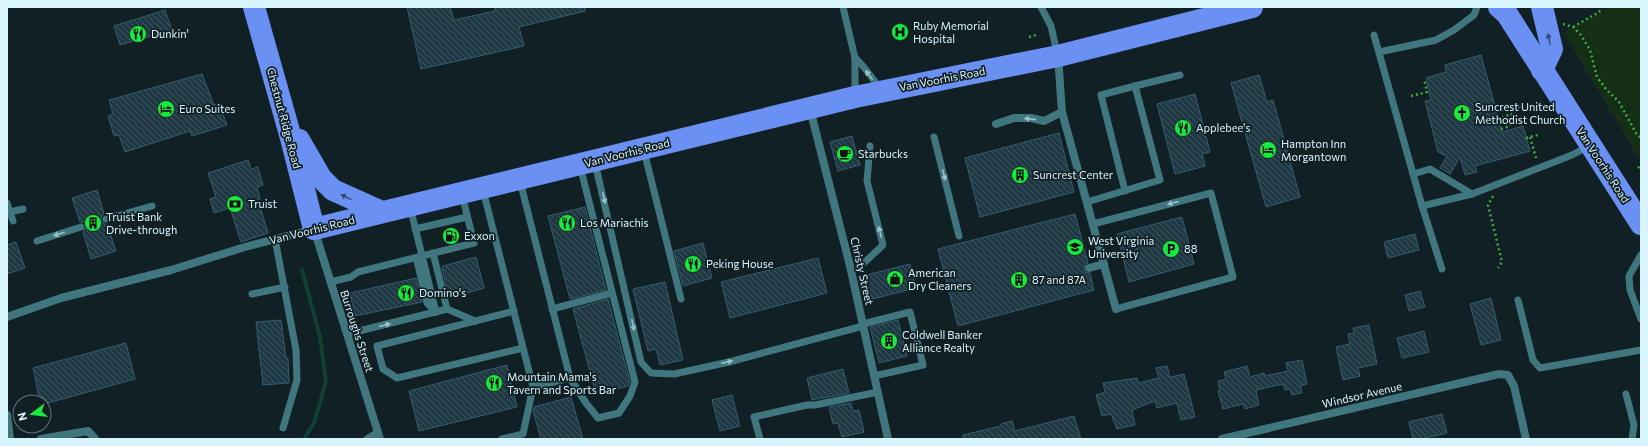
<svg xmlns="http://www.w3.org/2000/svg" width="1648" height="446" viewBox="0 0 1648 446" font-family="Commissioner,sans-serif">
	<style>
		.green { fill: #152e16 }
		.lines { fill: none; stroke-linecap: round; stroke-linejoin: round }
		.stream { stroke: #0f4033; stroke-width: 4 }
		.building { fill: url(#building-back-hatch); stroke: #335d6e }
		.path { stroke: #3aae3e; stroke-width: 2.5; stroke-dasharray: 2 3; stroke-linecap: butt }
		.service { stroke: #40777f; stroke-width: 7 }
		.minor { stroke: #40777f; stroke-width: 8 }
		.tertiary { stroke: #40777f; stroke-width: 8 }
		.primary { stroke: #6990f2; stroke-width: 22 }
		.oneway { fill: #344d77 }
		.oneway2 { fill: #9bc2ca }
		.labels { text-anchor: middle; stroke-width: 3.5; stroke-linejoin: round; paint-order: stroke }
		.poi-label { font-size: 11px; fill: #d8f4fc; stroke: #112025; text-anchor: start }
		.street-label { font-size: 11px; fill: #d8f4fc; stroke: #112025 }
	</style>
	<defs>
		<pattern id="building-back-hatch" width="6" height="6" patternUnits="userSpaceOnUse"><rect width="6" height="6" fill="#1f3944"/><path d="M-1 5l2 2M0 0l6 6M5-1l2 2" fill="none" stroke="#3f5660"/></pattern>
	</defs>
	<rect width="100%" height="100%" fill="#112025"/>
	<polygon class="green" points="1609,7 1641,7 1641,162 1563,32"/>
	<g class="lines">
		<polyline class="stream" points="302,270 320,337 326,382 314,423 304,439"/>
	</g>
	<g class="building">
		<polygon points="407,7 450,7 454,20 495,11 495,7 585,7 585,11 519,27 524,46 421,69"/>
		<polygon points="165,10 172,30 120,45 114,26"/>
		<polygon points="1481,55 1502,132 1523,126 1530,151 1475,166 1477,172 1465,175 1460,157 1450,174 1440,168 1447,156 1438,152 1425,101 1431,100 1426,78 1446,72 1445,65"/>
		<polygon points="202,74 214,105 219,103 227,125 192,136 190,131 125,152 119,135 114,136 108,116 113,114 109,100"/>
		<polygon points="1259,75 1267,102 1273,100 1300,197 1266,207 1231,83"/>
		<polygon points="1195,94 1210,152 1202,154 1205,166 1175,174 1157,104"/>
		<polygon points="1059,133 1074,192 980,217 965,158"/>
		<polygon points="852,136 860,165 838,171 830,142"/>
		<polygon points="248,160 251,169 258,167 263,185 257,187 260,199 258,200 268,233 241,242 230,208 214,213 210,199 216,197 208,173"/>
		<polygon points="97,190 104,214 101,217 101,221 104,224 107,224 116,251 91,259 83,232 86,228 86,225 82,222 80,222 72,198"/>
		<polygon points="585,207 606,290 570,299 548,216"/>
		<polygon points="1075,214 1088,263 1085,264 1084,269 1085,272 1090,273 1094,290 958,326 938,249"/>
		<polygon points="1182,217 1194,264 1129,282 1117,234"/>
		<polygon points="1415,234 1419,250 1388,258 1384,242"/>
		<polygon points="16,242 25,268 7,274 7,245"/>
		<polygon points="703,243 712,278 683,286 674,251"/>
		<polygon points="476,257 484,288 449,298 442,268 443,266"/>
		<polygon points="818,258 827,293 730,318 721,282"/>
		<polygon points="910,264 916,288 864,301 858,277"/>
		<polygon points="416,278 422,302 355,316 350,293"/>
		<polygon points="665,282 683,360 660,365 656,349 648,351 633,289"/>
		<polygon points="1420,291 1425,307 1409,311 1405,295"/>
		<polygon points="1491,298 1501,340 1481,345 1470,304"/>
		<polygon points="608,299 630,382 628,386 596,394 573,309"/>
		<polygon points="281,320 286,358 288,358 289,383 263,385 256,322"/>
		<polygon points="898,320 907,356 879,363 870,327"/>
		<polygon points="1369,325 1377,364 1358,368 1360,376 1343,380 1336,347 1350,344 1348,334 1354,333 1353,328"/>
		<polygon points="1424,331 1429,352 1402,358 1397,338"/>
		<polygon points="126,343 135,379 44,404 44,402 40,402 33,368"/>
		<polygon points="1302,360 1307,384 1300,386 1302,393 1292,395 1290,389 1285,390 1283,384 1256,390 1259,405 1245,409 1243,404 1223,409 1218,391 1220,390 1218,381 1226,379 1224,372 1247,366 1250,377 1264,373 1265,376 1288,371 1286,363"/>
		<polygon points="507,365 517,407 419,431 409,391"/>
		<polygon points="1167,366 1170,377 1184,374 1195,417 1181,420 1177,403 1157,408 1155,401 1132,410 1135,425 1117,429 1111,414 1102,416 1096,395 1105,392 1103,383 1137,378 1138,383 1159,378 1156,368"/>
		<polygon points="843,369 849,393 812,400 807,378"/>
		<polygon points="732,395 740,426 720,431 712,400"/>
		<polygon points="571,397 583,439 541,439 533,411 534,407"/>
		<polygon points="851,403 853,411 859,410 864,432 842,437 838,423 833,424 829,407"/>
		<polygon points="1442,414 1447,433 1421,439 1413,439 1409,422"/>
		<polygon points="1074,416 1081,439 963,439 963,435 1001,426 1001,424 1012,421 1015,431"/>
	</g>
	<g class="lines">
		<g class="path">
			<polyline points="1563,24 1573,27 1581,35 1590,50 1597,77 1606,89 1619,102 1636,133 1641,138"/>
			<polyline points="1573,27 1599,12 1602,7"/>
			<polyline points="1029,37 1036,35"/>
			<polyline points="1411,96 1427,92 1424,79"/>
			<polyline points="1502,118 1511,114"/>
			<polyline points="1501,129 1510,126 1512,114 1520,106"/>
			<polyline points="1530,137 1536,158"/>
			<polyline points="1526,138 1538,135"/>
			<polyline points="1638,168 1641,165"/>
			<polyline points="1493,196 1488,205 1502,262 1498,268"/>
		</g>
		<g class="service">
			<polyline points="843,7 855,58 855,95"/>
			<polyline points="1041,7 1051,26 1057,53"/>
			<polyline points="1374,35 1422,206 1442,269"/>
			<polyline points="1379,52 1436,40 1454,30 1474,15 1477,7"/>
			<path d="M855,58C863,64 873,80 880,88"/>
			<polyline points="1135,86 1180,75"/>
			<polyline points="934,137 959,236"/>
			<polyline points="644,151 681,299"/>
			<polyline points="595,163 641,362 651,373 674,374 729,362 863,326"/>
			<polyline points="1413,174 1430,169 1472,194"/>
			<polyline points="483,190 533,387 570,378 520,181"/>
			<polyline points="1087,202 1160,180 1135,86 1101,95 1125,191"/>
			<polyline points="7,203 10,212"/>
			<polyline points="1422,206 1472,194 1572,155 1589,146"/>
			<polyline points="410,207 436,312"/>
			<polyline points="106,219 152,206"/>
			<polyline points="13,221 10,212 23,209"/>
			<polyline points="1093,224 1211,193 1233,277 1116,309"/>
			<polyline points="415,229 467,217"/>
			<polyline points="275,239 296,350 297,380 283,428"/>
			<polyline points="37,241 81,227"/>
			<polyline points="433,253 447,309"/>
			<polyline points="422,255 417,261 427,303 436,312"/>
			<polyline points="1641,255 1629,276 1630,290 1641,319"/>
			<polyline points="865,262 883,245 867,181 870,146"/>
			<polyline points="330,282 351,277 358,272 474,243 462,195"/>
			<polyline points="252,294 285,287"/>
			<polyline points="1518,300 1533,360 1540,368 1641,350"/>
			<polyline points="552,309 612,293"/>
			<polyline points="514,311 377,346 383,369 397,378 523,348"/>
			<polyline points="863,324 910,312 923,365 874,376"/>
			<polyline points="347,334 447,309 475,321"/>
			<polyline points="570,378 586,403 598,418 619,413 630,396 635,382 580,166"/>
			<polyline points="1626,394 1634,425 1632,439"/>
			<polyline points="367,439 378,432"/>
			<polyline points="502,439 523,434 533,387"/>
			<polyline points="760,439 754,417 807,405 815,405 878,392"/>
		</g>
		<g class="minor">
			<polyline points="1058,56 1062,112 1116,309"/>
			<polyline points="810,109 850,266 888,439"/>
			<polyline points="996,124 1014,118 1031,118 1044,121 1062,112"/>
			<polyline points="1089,268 1104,264"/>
			<polyline points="7,415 10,439"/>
			<polyline points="41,439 88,431 95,439"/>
			<polyline points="1222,439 1499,374 1508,375 1514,386 1526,439"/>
		</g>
		<polyline class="tertiary" points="7,317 61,298 171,270 245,247 314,229 380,439"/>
		<g class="primary">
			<polyline points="254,7 291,138 314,229 855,97 1058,56 1252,7"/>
			<polyline points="1499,7 1507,14 1641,224"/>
			<polyline points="1542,70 1552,49 1542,7"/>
			<polyline points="299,140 321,178 333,190 382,212"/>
		</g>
	</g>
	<defs><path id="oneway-solid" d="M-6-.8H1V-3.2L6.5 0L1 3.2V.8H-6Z"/></defs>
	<g class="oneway">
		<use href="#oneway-solid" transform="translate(1549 39) rotate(-102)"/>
		<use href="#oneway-solid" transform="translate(346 197) rotate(-154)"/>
	</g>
	<g class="oneway2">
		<use href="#oneway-solid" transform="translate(869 75) rotate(-127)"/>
		<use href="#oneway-solid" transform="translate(1030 119) rotate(-174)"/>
		<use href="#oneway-solid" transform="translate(944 175) rotate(76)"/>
		<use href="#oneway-solid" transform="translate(604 198) rotate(77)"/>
		<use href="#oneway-solid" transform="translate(1173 203) rotate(165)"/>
		<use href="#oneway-solid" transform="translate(880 232) rotate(-104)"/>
		<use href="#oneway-solid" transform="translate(59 234) rotate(163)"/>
		<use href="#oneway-solid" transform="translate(385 325) rotate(-14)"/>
		<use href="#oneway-solid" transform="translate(633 325) rotate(78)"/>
		<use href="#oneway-solid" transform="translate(727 362) rotate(-14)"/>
	</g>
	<defs>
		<g id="hospital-disc" transform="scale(0.9)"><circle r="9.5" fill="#16ea3e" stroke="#112025"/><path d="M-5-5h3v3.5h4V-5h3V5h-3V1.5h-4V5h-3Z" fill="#111"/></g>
		<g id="restaurant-disc" transform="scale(0.9)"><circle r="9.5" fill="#16ea3e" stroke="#112025"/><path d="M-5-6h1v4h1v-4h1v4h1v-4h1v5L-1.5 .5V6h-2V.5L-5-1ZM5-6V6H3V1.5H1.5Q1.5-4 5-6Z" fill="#111"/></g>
		<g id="hotel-disc" transform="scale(0.9)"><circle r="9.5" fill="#16ea3e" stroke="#112025"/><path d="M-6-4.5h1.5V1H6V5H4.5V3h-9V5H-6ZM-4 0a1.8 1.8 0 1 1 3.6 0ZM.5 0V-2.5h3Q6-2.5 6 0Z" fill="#111"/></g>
		<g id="church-disc" transform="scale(0.9)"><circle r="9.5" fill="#16ea3e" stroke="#112025"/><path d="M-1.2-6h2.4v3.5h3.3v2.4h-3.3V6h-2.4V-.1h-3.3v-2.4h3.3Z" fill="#111"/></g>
		<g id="cafe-disc" transform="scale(0.9)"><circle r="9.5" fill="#16ea3e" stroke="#112025"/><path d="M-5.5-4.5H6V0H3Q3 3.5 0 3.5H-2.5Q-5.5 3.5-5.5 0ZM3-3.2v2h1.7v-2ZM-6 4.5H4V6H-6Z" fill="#111"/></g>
		<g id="building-disc" transform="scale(0.9)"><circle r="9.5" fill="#16ea3e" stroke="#112025"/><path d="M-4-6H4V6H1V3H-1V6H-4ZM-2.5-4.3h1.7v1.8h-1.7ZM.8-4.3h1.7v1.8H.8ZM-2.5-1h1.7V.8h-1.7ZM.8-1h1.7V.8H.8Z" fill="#111"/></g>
		<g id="bank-disc" transform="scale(0.9)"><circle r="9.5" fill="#16ea3e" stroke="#112025"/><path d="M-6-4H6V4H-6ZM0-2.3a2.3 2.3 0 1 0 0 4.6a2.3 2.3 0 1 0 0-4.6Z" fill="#111"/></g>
		<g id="fuel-disc" transform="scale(0.9)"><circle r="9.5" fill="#16ea3e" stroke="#112025"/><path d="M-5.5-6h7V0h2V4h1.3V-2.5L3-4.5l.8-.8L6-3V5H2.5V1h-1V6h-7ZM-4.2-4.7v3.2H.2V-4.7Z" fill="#111"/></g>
		<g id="university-disc" transform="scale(0.9)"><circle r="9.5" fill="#16ea3e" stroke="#112025"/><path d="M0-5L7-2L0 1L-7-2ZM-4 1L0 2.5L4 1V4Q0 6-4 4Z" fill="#111"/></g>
		<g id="parking-disc" transform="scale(0.9)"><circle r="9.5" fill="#16ea3e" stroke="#112025"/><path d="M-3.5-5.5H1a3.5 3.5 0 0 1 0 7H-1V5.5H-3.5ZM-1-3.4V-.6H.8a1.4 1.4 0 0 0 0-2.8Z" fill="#111"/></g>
		<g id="shop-disc" transform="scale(0.9)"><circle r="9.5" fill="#16ea3e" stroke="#112025"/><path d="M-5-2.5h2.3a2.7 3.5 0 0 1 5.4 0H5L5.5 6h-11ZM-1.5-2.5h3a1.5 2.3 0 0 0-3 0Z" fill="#111"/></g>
	</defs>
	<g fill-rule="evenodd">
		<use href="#hospital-disc" x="900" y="32"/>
		<use href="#restaurant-disc" x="138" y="34"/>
		<use href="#hotel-disc" x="166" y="109"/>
		<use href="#church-disc" x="1462" y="113"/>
		<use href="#restaurant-disc" x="1183" y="128"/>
		<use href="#hotel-disc" x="1268" y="150"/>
		<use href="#cafe-disc" x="845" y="154"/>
		<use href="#building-disc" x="1020" y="175"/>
		<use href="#bank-disc" x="235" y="204"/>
		<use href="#building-disc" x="93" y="223"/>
		<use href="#restaurant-disc" x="567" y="223"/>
		<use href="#fuel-disc" x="451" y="236"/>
		<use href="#university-disc" x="1075" y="247"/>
		<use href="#parking-disc" x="1171" y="249"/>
		<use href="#restaurant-disc" x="693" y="264"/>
		<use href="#shop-disc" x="895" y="279"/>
		<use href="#building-disc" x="1019" y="280"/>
		<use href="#restaurant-disc" x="406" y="293"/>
		<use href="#building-disc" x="889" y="341"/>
		<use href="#restaurant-disc" x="494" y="383"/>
	</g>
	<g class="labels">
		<g class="poi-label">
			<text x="913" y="30">Ruby Memorial<tspan x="913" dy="13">Hospital</tspan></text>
			<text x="151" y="38">Dunkin'</text>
			<text x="1475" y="111">Suncrest United<tspan x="1475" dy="13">Methodist Church</tspan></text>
			<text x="179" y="113">Euro Suites</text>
			<text x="1196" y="132">Applebee's</text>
			<text x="1281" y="148">Hampton Inn<tspan x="1281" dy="13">Morgantown</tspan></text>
			<text x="858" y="158">Starbucks</text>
			<text x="1033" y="179">Suncrest Center</text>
			<text x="248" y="208">Truist</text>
			<text x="106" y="221">Truist Bank<tspan x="106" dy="13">Drive-through</tspan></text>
			<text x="580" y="227">Los Mariachis</text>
			<text x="464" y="240">Exxon</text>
			<text x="1088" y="245">West Virginia<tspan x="1088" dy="13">University</tspan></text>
			<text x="1184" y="253">88</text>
			<text x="706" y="268">Peking House</text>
			<text x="908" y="277">American<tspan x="908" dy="13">Dry Cleaners</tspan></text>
			<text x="1032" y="284">87 and 87A</text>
			<text x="419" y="297">Domino's</text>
			<text x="902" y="339">Coldwell Banker<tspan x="902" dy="13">Alliance Realty</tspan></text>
			<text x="507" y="381">Mountain Mama's<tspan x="507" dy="13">Tavern and Sports Bar</tspan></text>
		</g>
		<g class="street-label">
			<text transform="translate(942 79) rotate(-11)" y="4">Van Voorhis Road</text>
			<text transform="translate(284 118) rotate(75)" y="4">Chestnut Ridge Road</text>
			<text transform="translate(627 153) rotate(-14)" y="4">Van Voorhis Road</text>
			<text transform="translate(1603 165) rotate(57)" y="4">Van Voorhis Road</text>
			<text transform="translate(312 230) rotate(-14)" y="4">Van Voorhis Road</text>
			<text transform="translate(862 271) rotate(77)" y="4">Christy Street</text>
			<text transform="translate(357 331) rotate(72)" y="4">Burroughs Street</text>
			<text transform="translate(1362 395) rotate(-13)" y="4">Windsor Avenue</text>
		</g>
	</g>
	<rect width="1648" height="446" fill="none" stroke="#d8f4fc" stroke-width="16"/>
	<g transform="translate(32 414) rotate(255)"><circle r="19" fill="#112025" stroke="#61757b"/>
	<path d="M0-3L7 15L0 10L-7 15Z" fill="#16ea3e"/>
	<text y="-6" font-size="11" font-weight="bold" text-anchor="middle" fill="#d8f4fc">N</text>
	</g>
</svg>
